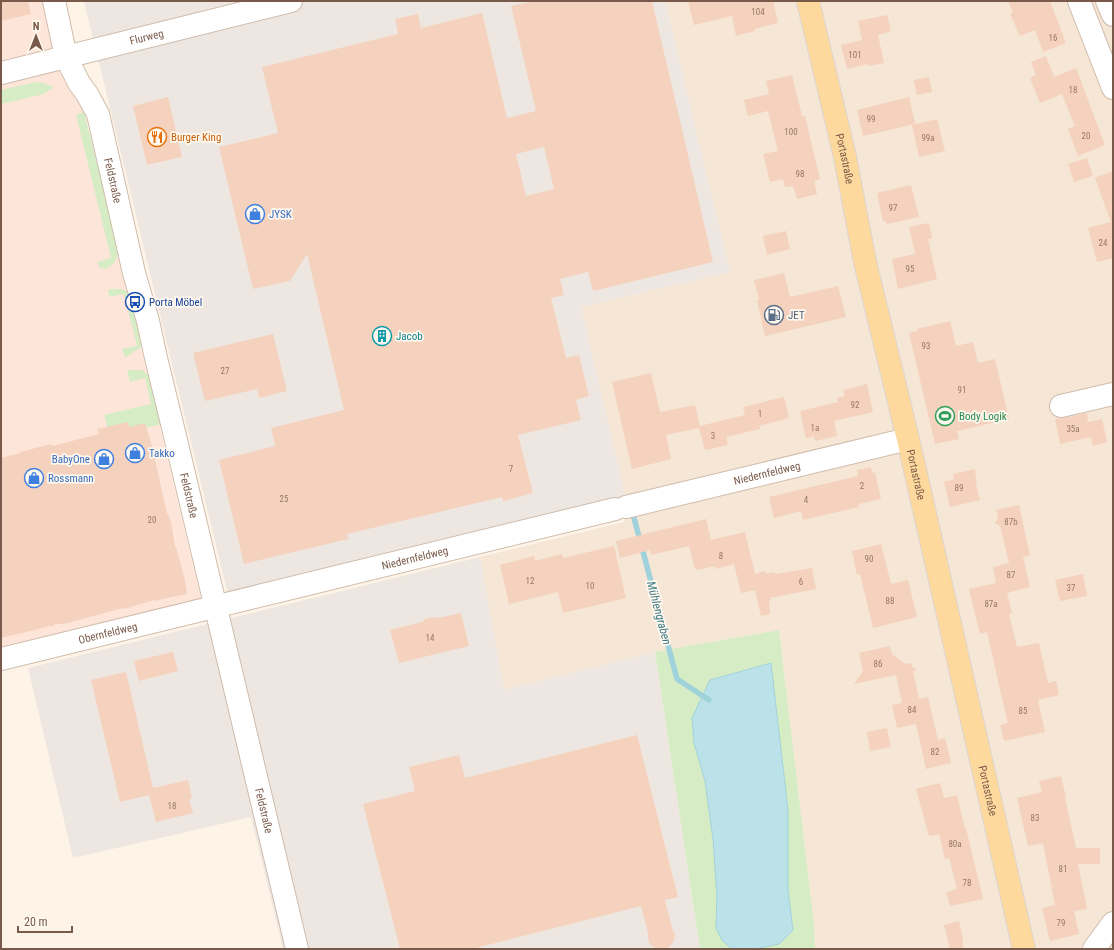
<svg xmlns="http://www.w3.org/2000/svg" width="1114" height="950" viewBox="0 0 1114 950" font-family="'Roboto Condensed',sans-serif">
	<style>
		.residential { fill: #f5e6d5 }
		.commercial { fill: #fee5da }
		.industrial { fill: #eee7e1 }
		.green { fill: #d5ecc4 }
		.water { fill: #bae2e8; stroke: #a0d2db }
		.lines { fill: none; stroke-linecap: round; stroke-linejoin: round }
		.stream { stroke: #a0d2db; stroke-width: 5.5 }
		.building { fill: #f4d2bd; fill-rule: evenodd }
		.minor-casing { stroke: #d0bcac; stroke-width: 24 }
		.major-casing { stroke: #dcd4d0; stroke-width: 24 }
		.minor { stroke: #fff; stroke-width: 22 }
		.major { stroke: #fed99d; stroke-width: 22 }
		.labels { text-anchor: middle; stroke-width: 3.5; stroke-linejoin: round; paint-order: stroke }
		.number-label { font-size: 9px; fill: #987867 }
		.street-label { font-size: 11px; fill: #795a4a; stroke: #fff8ee }
		.food-label { font-size: 11px; fill: #c56008; stroke: #fff8ee; text-anchor: start }
		.shop-label { font-size: 11px; fill: #366cbe; stroke: #fff8ee; text-anchor: start }
		.transit-label { font-size: 11px; fill: #164399; stroke: #fff8ee; text-anchor: start }
		.service-label { font-size: 11px; fill: #4e5e75; stroke: #fff8ee; text-anchor: start }
		.culture-label { font-size: 11px; fill: #0d838f; stroke: #fff8ee; text-anchor: start }
		.leisure-label { font-size: 11px; fill: #27864d; stroke: #fff8ee; text-anchor: start }
		.water-label { font-size: 12px; font-style: italic; fill: #3f7b86; stroke: #fff8ee }
	</style>
	<rect width="100%" height="100%" fill="#fdf4e7"/>
	<polygon class="residential" points="665,1 1113,1 1113,949 815,949 814,924 779,630 655,652 504,690 480,557 624,522 626,499 581,307 730,272"/>
	<polygon class="commercial" points="1,1 58,1 202,603 1,651"/>
	<g class="industrial">
		<polygon points="84,1 665,1 730,272 581,307 626,499 230,603"/>
		<polygon points="480,557 504,690 655,652 700,949 283,949 251,817 73,858 28,668"/>
	</g>
	<g class="green">
		<polygon points="40,82 54,87 44,94 1,104 1,90 31,83"/>
		<path d="M84,112L119,251C116,261 114,265 105,269L100,268L97,262L111,258L76,115Z"/>
		<polygon points="108,289 122,289 130,293 141,335 141,347 125,358 122,349 137,346 124,294 109,297"/>
		<polygon points="127,370 142,370 150,377 161,424 110,437 104,415 151,404 145,378 130,382"/>
		<polygon points="779,630 814,924 815,949 755,949 779,944 793,930 788,890 788,810 770,663 710,680 703,695 694,743 705,781 713,839 717,895 716,928 732,949 700,949 655,652"/>
	</g>
	<polygon class="water" points="771,663 788,810 788,890 793,930 779,944 755,949 732,949 722,940 716,928 717,895 713,839 705,781 694,743 692,718 710,680"/>
	<g class="lines">
		<polyline class="stream" points="634,518 677,679 709,700"/>
	</g>
	<g class="building">
		<polygon points="1,1 28,1 31,14 1,21"/>
		<path d="M535,1H652L713,262L593,291L588,272L560,279L564,295L551,298L566,358L579,355L589,396L576,400L581,420L518,435L533,493L503,501L502,497L347,534L348,539L244,564L219,460L275,446L271,428L344,410L307,254L290,281L253,289L219,147L278,133L262,67L398,34L395,19L418,14L421,28L482,13L507,118L536,111L511,6ZM544,147L554,189L526,196L516,154Z"/>
		<polygon points="688,1 773,1 778,23 754,29 755,31 736,36 732,16 694,25"/>
		<polygon points="1008,1 1050,1 1066,43 1043,52 1035,30 1020,36 1010,14 1013,12"/>
		<polygon points="887,15 891,31 878,35 884,63 869,66 868,64 847,69 841,45 862,40 858,21"/>
		<polygon points="1046,56 1054,77 1076,68 1105,145 1078,156 1068,129 1075,126 1062,94 1040,103 1030,78 1036,75 1031,62"/>
		<polygon points="792,75 802,116 805,116 820,179 814,181 817,194 797,199 793,186 785,187 783,179 770,182 763,154 778,151 768,111 748,116 744,100 769,94 766,81"/>
		<polygon points="929,77 932,92 917,95 914,80"/>
		<polygon points="168,97 182,157 147,165 133,106"/>
		<polygon points="909,97 915,124 863,136 857,110"/>
		<polygon points="937,119 945,151 919,157 912,125"/>
		<polygon points="1087,158 1093,176 1074,182 1068,164"/>
		<polygon points="1113,171 1113,258 1097,262 1088,228 1111,222 1095,178"/>
		<polygon points="911,185 919,217 887,224 885,221 883,221 877,193"/>
		<polygon points="929,223 932,238 928,239 937,279 898,289 892,259 915,254 909,227"/>
		<polygon points="786,231 790,249 767,255 763,236"/>
		<polygon points="784,273 790,297 838,286 846,317 765,336 757,300 759,300 754,280"/>
		<polygon points="950,321 956,346 973,342 978,363 995,359 1009,419 957,431 959,439 935,444 909,333 918,331 917,329"/>
		<polygon points="273,334 287,391 259,398 257,389 205,401 193,353"/>
		<polygon points="651,373 660,412 695,405 700,426 745,415 743,407 784,397 789,418 759,426 760,429 726,437 728,445 705,450 699,428 666,435 671,459 632,469 612,382"/>
		<polygon points="867,384 873,412 834,421 837,436 815,441 814,436 806,439 800,411 838,402 837,398 845,396 843,390"/>
		<polygon points="1087,413 1088,422 1102,419 1107,442 1093,446 1091,437 1060,444 1055,419 1064,418"/>
		<polygon points="128,422 129,427 145,423 151,442 167,513 171,522 175,547 176,547 185,580 187,594 167,598 155,601 154,600 124,609 123,608 64,624 54,624 55,626 47,626 47,627 1,638 1,458 20,453 20,452 51,444 52,446 99,434 97,429"/>
		<polygon points="871,467 872,473 875,472 881,499 859,504 859,507 803,520 801,511 774,518 769,497 858,476 857,470"/>
		<polygon points="975,469 977,489 980,500 950,507 944,482 954,479 953,474"/>
		<polygon points="1019,505 1030,555 1023,557 1030,587 1007,593 1012,613 1009,614 1017,647 1039,643 1048,683 1056,681 1059,695 1038,700 1045,732 1004,741 1000,725 1008,723 1001,694 987,632 980,634 969,589 996,583 993,567 1009,563 1000,526 995,523 998,518 996,510"/>
		<polygon points="706,519 711,540 745,532 755,574 765,571 766,574 775,572 775,574 812,568 816,589 770,598 771,600 769,600 770,614 761,616 755,590 741,593 734,564 716,569 715,566 697,570 697,569 695,569 689,546 651,555 650,550 620,558 616,541"/>
		<polygon points="881,544 891,584 908,580 917,617 873,628 860,574 857,575 852,551"/>
		<polygon points="614,546 626,598 563,613 558,592 509,604 500,565 534,556 535,561 562,554 563,558"/>
		<polygon points="1083,574 1087,596 1060,601 1055,580"/>
		<polygon points="461,613 469,646 399,663 390,630 422,622 425,619 435,617 438,618"/>
		<polygon points="890,646 892,654 906,664 911,663 912,667 917,670 913,671 919,699 928,697 938,740 945,738 951,763 926,769 916,724 897,728 892,705 902,703 896,675 854,684 863,671 859,653"/>
		<polygon points="173,652 178,671 139,681 134,661"/>
		<polygon points="126,672 153,788 188,780 192,798 189,799 193,813 156,822 149,795 120,802 91,680"/>
		<polygon points="887,728 891,747 870,751 867,732"/>
		<polygon points="637,735 678,897 665,900 672,928 675,934 674,941 670,946 667,949 656,949 649,943 648,938 648,933 641,906 472,949 400,949 363,804 415,791 409,767 459,755 465,778"/>
		<polygon points="1061,776 1066,797 1065,798 1076,848 1100,848 1100,864 1078,864 1087,909 1074,911 1079,934 1050,941 1042,908 1055,905 1043,843 1028,846 1017,798 1042,792 1039,781"/>
		<polygon points="940,783 944,798 957,795 965,829 966,828 983,899 950,906 946,892 957,889 949,858 945,859 939,834 929,836 916,789"/>
		<polygon points="959,921 963,939 963,949 950,949 944,925"/>
	</g>
	<g class="lines">
		<g class="minor-casing">
			<g id="minor">
				<path id="s1" d="M54,1L66,57L79,83L87,94L98,114L134,273L148,321L156,358L175,436L297,949"/>
				<polyline points="1079,1 1113,88"/>
				<polyline points="1107,1 1113,15"/>
				<path id="s2" d="M1,73L291,1"/>
				<polyline points="1061,406 1113,394"/>
				<path id="s3" d="M626,507L908,439"/>
				<path id="s4" d="M1,659L615,509"/>
				<polyline points="1094,949 1113,923"/>
			</g>
		</g>
		<g class="major-casing">
			<g id="major">
				<path id="s5" d="M808,1L845,157L865,262L908,439L1024,949"/>
			</g>
		</g>
		<use href="#minor" class="minor"/>
		<use href="#major" class="major"/>
	</g>
	<defs>
		<g id="restaurant-ring" transform="scale(1)"><circle r="9.5" fill="#fff8ee" stroke="#e8710a" stroke-width="1.5"/><path d="M-5-6h1v4h1v-4h1v4h1v-4h1v5L-1.5 .5V6h-2V.5L-5-1ZM5-6V6H3V1.5H1.5Q1.5-4 5-6Z" fill="#e8710a"/></g>
		<g id="shop-ring" transform="scale(1)"><circle r="9.5" fill="#fff8ee" stroke="#3f7fe0" stroke-width="1.5"/><path d="M-5-2.5h2.3a2.7 3.5 0 0 1 5.4 0H5L5.5 6h-11ZM-1.5-2.5h3a1.5 2.3 0 0 0-3 0Z" fill="#3f7fe0"/></g>
		<g id="bus-ring" transform="scale(1)"><circle r="9.5" fill="#fff8ee" stroke="#1a4fb4" stroke-width="1.5"/><path d="M-5-6H5V4H4V6H2V4H-2V6H-4V4H-5ZM-3.5-4V0h7V-4ZM-3.5 1.2v1.5H-2V1.2ZM2 1.2v1.5H3.5V1.2Z" fill="#1a4fb4"/></g>
		<g id="fuel-ring" transform="scale(1)"><circle r="9.5" fill="#fff8ee" stroke="#5c6f8a" stroke-width="1.5"/><path d="M-5.5-6h7V0h2V4h1.3V-2.5L3-4.5l.8-.8L6-3V5H2.5V1h-1V6h-7ZM-4.2-4.7v3.2H.2V-4.7Z" fill="#5c6f8a"/></g>
		<g id="building-ring" transform="scale(1)"><circle r="9.5" fill="#fff8ee" stroke="#0f9aa8" stroke-width="1.5"/><path d="M-4-6H4V6H1V3H-1V6H-4ZM-2.5-4.3h1.7v1.8h-1.7ZM.8-4.3h1.7v1.8H.8ZM-2.5-1h1.7V.8h-1.7ZM.8-1h1.7V.8H.8Z" fill="#0f9aa8"/></g>
		<g id="stadium-ring" transform="scale(1)"><circle r="9.5" fill="#fff8ee" stroke="#2e9e5b" stroke-width="1.5"/><path d="M0-5a6.5 5 0 1 0 0 10a6.5 5 0 1 0 0-10ZM-3.5-1.8h7v3.6h-7Z" fill="#2e9e5b"/></g>
	</defs>
	<g fill-rule="evenodd">
		<use href="#restaurant-ring" x="157" y="137"/>
		<use href="#shop-ring" x="255" y="214"/>
		<use href="#bus-ring" x="135" y="302"/>
		<use href="#fuel-ring" x="774" y="315"/>
		<use href="#building-ring" x="382" y="336"/>
		<use href="#stadium-ring" x="945" y="416"/>
		<use href="#shop-ring" x="135" y="453"/>
		<use href="#shop-ring" x="104" y="459"/>
		<use href="#shop-ring" x="34" y="478"/>
	</g>
	<g class="labels">
		<g class="number-label">
			<text x="758" y="15">104</text>
			<text x="1053" y="41">16</text>
			<text x="855" y="58">101</text>
			<text x="1073" y="93">18</text>
			<text x="871" y="122">99</text>
			<text x="791" y="135">100</text>
			<text x="1086" y="139">20</text>
			<text x="928" y="141">99a</text>
			<text x="800" y="177">98</text>
			<text x="893" y="211">97</text>
			<text x="1103" y="246">24</text>
			<text x="910" y="272">95</text>
			<text x="926" y="349">93</text>
			<text x="225" y="374">27</text>
			<text x="962" y="393">91</text>
			<text x="855" y="408">92</text>
			<text x="760" y="417">1</text>
			<text x="815" y="431">1a</text>
			<text x="1073" y="432">35a</text>
			<text x="713" y="439">3</text>
			<text x="511" y="472">7</text>
			<text x="862" y="489">2</text>
			<text x="959" y="491">89</text>
			<text x="284" y="502">25</text>
			<text x="806" y="503">4</text>
			<text x="152" y="523">20</text>
			<text x="1011" y="525">87b</text>
			<text x="721" y="559">8</text>
			<text x="869" y="562">90</text>
			<text x="1011" y="578">87</text>
			<text x="530" y="584">12</text>
			<text x="801" y="585">6</text>
			<text x="590" y="589">10</text>
			<text x="1071" y="591">37</text>
			<text x="890" y="604">88</text>
			<text x="991" y="607">87a</text>
			<text x="430" y="641">14</text>
			<text x="878" y="667">86</text>
			<text x="912" y="713">84</text>
			<text x="1023" y="714">85</text>
			<text x="935" y="755">82</text>
			<text x="172" y="809">18</text>
			<text x="1035" y="821">83</text>
			<text x="955" y="847">80a</text>
			<text x="1063" y="872">81</text>
			<text x="967" y="886">78</text>
			<text x="1061" y="926">79</text>
		</g>
		<g class="street-label">
			<text dy="4" stroke="none"><textPath href="#s2" startOffset="150">Flurweg</textPath></text>
			<text dy="4" stroke="none"><textPath href="#s5" startOffset="162">Portastraße</textPath></text>
			<text dy="4" stroke="none"><textPath href="#s1" startOffset="191">Feldstraße</textPath></text>
			<text dy="4" stroke="none"><textPath href="#s3" startOffset="145">Niedernfeldweg</textPath></text>
			<text dy="4" stroke="none"><textPath href="#s5" startOffset="486">Portastraße</textPath></text>
			<text dy="4" stroke="none"><textPath href="#s1" startOffset="515">Feldstraße</textPath></text>
			<text dy="4" stroke="none"><textPath href="#s4" startOffset="426">Niedernfeldweg</textPath></text>
			<text dy="4" stroke="none"><textPath href="#s4" startOffset="110">Obernfeldweg</textPath></text>
			<text dy="4" stroke="none"><textPath href="#s5" startOffset="810">Portastraße</textPath></text>
			<text dy="4" stroke="none"><textPath href="#s1" startOffset="839">Feldstraße</textPath></text>
		</g>
		<g class="food-label">
			<text x="171" y="141">Burger King</text>
		</g>
		<g class="shop-label">
			<text x="269" y="218">JYSK</text>
			<text x="149" y="457">Takko</text>
			<text x="90" y="463" text-anchor="end">BabyOne</text>
			<text x="48" y="482">Rossmann</text>
		</g>
		<g class="transit-label">
			<text x="149" y="306">Porta Möbel</text>
		</g>
		<g class="service-label">
			<text x="788" y="319">JET</text>
		</g>
		<g class="culture-label">
			<text x="396" y="340">Jacob</text>
		</g>
		<g class="leisure-label">
			<text x="959" y="420">Body Logik</text>
		</g>
		<g class="water-label">
			<text transform="translate(659 613) rotate(75)" y="4">Mühlengraben</text>
		</g>
	</g>
	<rect width="1114" height="950" fill="none" stroke="#795a4a" stroke-width="4"/>
	<g transform="translate(36 36)" stroke="#fff8ee" stroke-width="3" paint-order="stroke">
	<path d="M0-3L7 15L0 10L-7 15Z" fill="#795a4a"/>
	<text y="-6" font-size="11" font-weight="bold" text-anchor="middle" fill="#795a4a">N</text>
	</g>
	<path d="M18 926v6h54v-6" fill="none" stroke="#795a4a" stroke-width="2"/>
	<text x="24" y="926" font-size="12" fill="#795a4a" stroke="#fff8ee" stroke-width="3" paint-order="stroke">20 m</text>
</svg>
